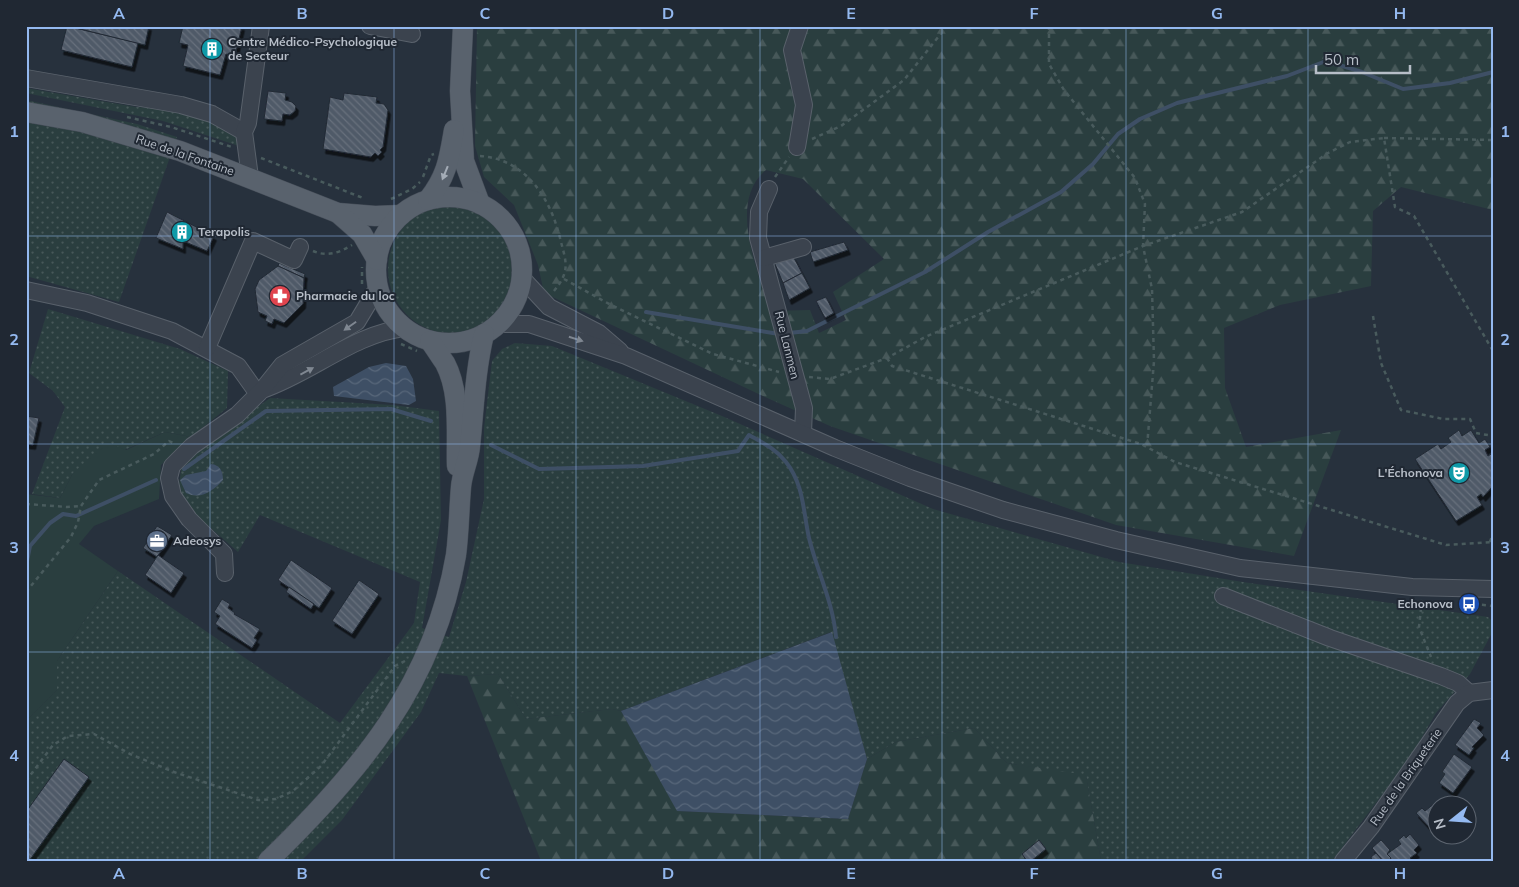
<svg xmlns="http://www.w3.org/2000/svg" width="1519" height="887" viewBox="0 0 1519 887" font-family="Mulish,sans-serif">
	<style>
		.grass { fill: url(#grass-dots) }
		.forest { fill: url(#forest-firs); fill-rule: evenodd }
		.park { fill: #2a3e3f }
		.water { fill: url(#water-waves) }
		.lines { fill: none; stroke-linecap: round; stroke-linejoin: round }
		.stream { stroke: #3e4f65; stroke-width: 4 }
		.building { fill: url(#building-back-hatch); stroke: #222a35; filter: url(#shadow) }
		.minor-casing { stroke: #59616b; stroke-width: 18 }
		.major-casing { stroke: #444c57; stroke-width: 21 }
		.path { stroke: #495b5d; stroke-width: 2.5; stroke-dasharray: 4 4; stroke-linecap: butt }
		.minor { stroke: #3b434e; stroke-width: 16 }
		.major { stroke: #59626d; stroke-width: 20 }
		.oneway { fill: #a4acb6 }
		.oneway2 { fill: #7f8791 }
		.grid { fill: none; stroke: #94b9f0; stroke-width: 1; stroke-opacity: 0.55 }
		.labels { text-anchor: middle; stroke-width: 4; stroke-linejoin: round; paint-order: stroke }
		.poi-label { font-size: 12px; font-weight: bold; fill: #b7bec8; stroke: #202833; text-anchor: start }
		.street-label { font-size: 12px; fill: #b7bec8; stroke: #202833 }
		.neatline { fill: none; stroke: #94b9f0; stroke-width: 2 }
		.grid-label { font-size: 16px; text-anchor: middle; font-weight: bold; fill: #94b9f0 }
	</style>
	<defs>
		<pattern id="grass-dots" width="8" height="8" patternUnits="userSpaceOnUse" patternTransform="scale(1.25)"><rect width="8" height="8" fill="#2a3e3f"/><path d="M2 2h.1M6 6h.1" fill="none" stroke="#475859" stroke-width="1.8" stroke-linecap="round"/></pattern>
		<pattern id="forest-firs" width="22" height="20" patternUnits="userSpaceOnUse" patternTransform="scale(1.25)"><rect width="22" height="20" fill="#2a3e3f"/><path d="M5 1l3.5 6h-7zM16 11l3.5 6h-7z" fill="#475859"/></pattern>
		<pattern id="water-waves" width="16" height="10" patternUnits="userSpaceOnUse" patternTransform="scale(1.25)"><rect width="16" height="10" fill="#3e4f65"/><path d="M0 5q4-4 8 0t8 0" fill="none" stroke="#58677a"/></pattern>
		<pattern id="building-back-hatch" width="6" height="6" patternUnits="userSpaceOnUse" patternTransform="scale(1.25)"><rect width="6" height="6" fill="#505a68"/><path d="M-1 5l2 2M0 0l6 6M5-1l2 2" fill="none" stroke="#67707c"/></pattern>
		<filter id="shadow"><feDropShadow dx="2.5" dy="4.5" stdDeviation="0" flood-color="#0009"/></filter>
	</defs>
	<rect width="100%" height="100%" fill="#27313d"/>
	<g class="grass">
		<polygon points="26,88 136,107 186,110 229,130 239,139 242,147 163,121 26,93"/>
		<polygon points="26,100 137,124 177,137 119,302 26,276"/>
		<circle cx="453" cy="269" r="65"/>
		<polygon points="48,309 180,349 228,371 227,408 191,437 165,432 73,473 60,498 32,494 65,407 53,391 29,373"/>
		<polygon points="515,343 552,346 722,416 933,509 1119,562 1243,582 1488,617 1493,622 1493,631 1470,674 1436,713 1410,758 1332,861 1101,861 1086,776 1007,763 974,728 896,742 867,759 831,632 621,711 612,709 526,719 498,674 467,676 439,673 421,712 342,820 301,861 26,861 26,721 57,690 57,661 118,571 340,723 414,623 420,582 260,515 238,552 190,510 178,492 182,463 270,398 393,405 439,411 441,520 422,628 449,637 466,582 484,499 484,428 492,361 502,349"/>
	</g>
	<g class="forest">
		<path d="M477,26H1493V210L1401,187L1373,211L1371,286L1280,305L1224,328L1225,388L1246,447L1341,430L1294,556L1116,525L830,426L765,397L544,293L538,265L514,205L484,177L475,146ZM766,170L803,179L884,259L833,292L846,320L819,333L810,310L770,311C758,270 727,202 766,170Z"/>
		<polygon points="498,674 526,719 612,709 621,711 678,811 848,819 867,759 896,742 974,728 1007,763 1086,775 1101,861 541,861 467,676"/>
	</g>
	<polygon class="park" points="165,432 191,437 161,465 159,499 94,526 79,544 118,571 57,661 57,690 26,721 26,494 60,498 73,473 109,443 126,450"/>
	<g class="water">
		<polygon points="386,363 406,366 413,379 416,401 409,405 334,396 333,387 369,367"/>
		<path d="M211,464C220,465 223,471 223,480C213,491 201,500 186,493L180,480L186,475L206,471Z"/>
		<polygon points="832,632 867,759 848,819 677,811 621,711"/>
	</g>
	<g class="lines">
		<g class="stream">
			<polyline points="646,312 779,334"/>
			<polyline points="789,333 807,331 925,272 988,232 1061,192 1093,164 1118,134 1140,119 1177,103 1287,76 1326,61 1362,72 1403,89 1450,83 1493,72"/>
			<path d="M491,445L539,469L643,466L738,451L749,435C763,443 776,449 786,462C804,485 803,511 809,538C817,571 833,602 836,637"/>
			<polyline points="184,469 266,411 391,409 431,421"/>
			<polyline points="26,566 30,546 50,523 63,514 76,516 156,480"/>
		</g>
	</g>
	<g class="building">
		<polygon points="67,26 138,43 132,67 61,50"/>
		<polygon points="68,26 149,26 145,45"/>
		<polygon points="183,26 242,26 235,56 226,54 220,75 183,66 188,45 179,43"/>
		<polygon points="268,91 286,93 285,100 292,102 296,106 295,111 290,115 283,114 282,121 264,119"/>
		<polygon points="344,93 377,97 376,103 384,104 388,110 383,147 380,150 382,152 378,156 375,153 371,157 323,149 330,97 343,100"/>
		<polygon points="167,212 214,236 207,251 183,241 183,249 156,238"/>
		<polygon points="844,242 848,250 813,262 810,252"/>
		<polygon points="793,256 802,273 783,283 775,264"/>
		<polygon points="279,263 305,274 304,278 278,266"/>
		<polygon points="278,266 304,278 303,304 284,323 274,319 272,324 265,321 267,316 258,312 255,289 259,280"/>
		<polygon points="802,273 810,288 789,300 783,283"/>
		<polygon points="826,297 834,313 825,318 816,301"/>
		<polygon points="26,416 39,418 33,445 26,444"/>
		<polygon points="1459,430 1462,436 1471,430 1479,443 1485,439 1490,447 1485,450 1488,456 1493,453 1493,486 1483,497 1481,494 1477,497 1482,505 1456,521 1415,459 1438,444 1441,449 1451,442 1448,438"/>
		<polygon points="157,526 172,535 157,557 143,548"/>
		<polygon points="158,555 184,573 171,593 145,575"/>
		<polygon points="291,560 332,588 319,608 278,580"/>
		<polygon points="359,580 379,594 352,634 332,621"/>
		<polygon points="289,587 314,604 311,609 286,592"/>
		<polygon points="222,599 230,604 228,608 235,613 234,614 260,629 254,638 257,640 252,648 215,624 220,616 214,612"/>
		<polygon points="1474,719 1481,723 1477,728 1484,735 1472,747 1474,748 1469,755 1455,745"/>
		<polygon points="1454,754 1472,767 1453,793 1439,783 1445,774 1442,772"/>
		<polygon points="64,759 89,777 29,861 26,861 26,812"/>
		<polygon points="1435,803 1436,822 1430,828 1416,813 1422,808 1425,811"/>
		<polygon points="1410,834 1419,845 1414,850 1417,853 1410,858 1413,861 1393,861 1387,854 1401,844 1398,840 1401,838 1404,835 1406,838"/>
		<polygon points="1039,840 1046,849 1031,861 1027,861 1022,854"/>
		<polygon points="1381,840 1390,850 1387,854 1391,858 1388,861 1383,861 1372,848"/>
		<polygon points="1376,853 1383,861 1372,861 1371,857"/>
	</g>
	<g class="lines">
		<g class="minor-casing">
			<g id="minor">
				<polyline points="370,26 412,34"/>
				<polyline points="26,78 181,105 212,114 244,132"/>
				<polyline points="797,147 804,105 792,50 800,26"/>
				<polyline points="250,177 244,132 248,123 261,26"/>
				<polyline points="769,189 759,212 758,238 804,408 803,433"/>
				<polyline points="764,258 803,247"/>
				<polyline points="522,278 549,307 599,333 620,351"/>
				<polyline points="26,290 87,303 172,331 238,366 258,394"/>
				<polyline points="499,324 529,324 626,356 835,448 910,478 1003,510 1116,540 1240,568 1412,587 1493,589"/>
				<polyline points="207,348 253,241 294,260 300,247"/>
				<path d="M262,390C310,374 355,333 405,328"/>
				<polyline points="225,573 224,554 189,519 173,496 169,478 172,466 192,446 237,415 262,390 282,365 357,322 378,287"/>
				<polyline points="1223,596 1330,638 1441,676 1458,683 1469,693"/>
				<polyline points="1343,861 1371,827 1457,703 1469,693 1493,690"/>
			</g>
		</g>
		<g class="major-casing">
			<g id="major">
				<polyline points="463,26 460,91 464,161 480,204"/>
				<polyline points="26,112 82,122 180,151 338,213 375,216 401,215"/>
				<circle cx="449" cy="270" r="73"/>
				<path d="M428,200C447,176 449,159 454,130"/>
				<polyline points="338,213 362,234 377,260"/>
				<path d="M430,341C435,348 440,356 445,363C461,393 456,433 457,466"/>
				<path d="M268,861C360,772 434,684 456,555C459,532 459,510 461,487C462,473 469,460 470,446C474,408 475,372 484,334"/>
			</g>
		</g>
		<g class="path">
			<polyline points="1049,26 1049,64 1064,90 1135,178 1145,204 1143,246 1152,289 1154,361 1147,447"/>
			<polyline points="127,117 171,127 232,147"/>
			<polyline points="1384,138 1493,140"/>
			<polyline points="812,139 841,126 904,80 947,26"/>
			<path d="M480,156C525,159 550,197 560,238C566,262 571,270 554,291"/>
			<polyline points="261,158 363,198"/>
			<polyline points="423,177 431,155 434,154"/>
			<polyline points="775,177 789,157"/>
			<polyline points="391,199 412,189 420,182"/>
			<path d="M313,251C327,257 339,253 352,245"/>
			<polyline points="564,279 611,305 713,354 779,372"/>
			<polyline points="362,284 362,267"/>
			<polyline points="1373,316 1381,363 1401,410 1443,419 1470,419 1476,433 1493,436"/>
			<polyline points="401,344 417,351"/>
			<polyline points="887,358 892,366 1141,444 1175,462 1446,545 1493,542"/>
			<polyline points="809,377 830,379 887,358 925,337 1143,246 1242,212 1328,153 1350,142 1384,138 1395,207 1414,216 1493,351"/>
			<polyline points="26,504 67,507 81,506"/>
			<polyline points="1490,542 1493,533"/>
			<polyline points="26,592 71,537 78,522 81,506 99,480 154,454 169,441 175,444"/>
			<polyline points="1422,600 1419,627 1431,657"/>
			<polyline points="1474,604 1493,606"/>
			<polyline points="26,781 53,745 68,736 94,734 130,754 174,772 258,800 276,799 293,791 321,766 395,666 405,661"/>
		</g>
		<use href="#minor" class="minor"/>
		<use href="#major" class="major"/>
	</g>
	<defs><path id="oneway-solid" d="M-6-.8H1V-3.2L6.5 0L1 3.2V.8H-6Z" transform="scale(1.25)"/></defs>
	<use class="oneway" href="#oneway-solid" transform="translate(445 173) rotate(112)"/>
	<g class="oneway2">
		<use href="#oneway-solid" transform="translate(350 326) rotate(145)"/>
		<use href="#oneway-solid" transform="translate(576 339) rotate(18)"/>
		<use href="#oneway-solid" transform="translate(307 371) rotate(-28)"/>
	</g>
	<path class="grid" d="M210,26V861M394,26V861M576,26V861M760,26V861M942,26V861M1126,26V861M1308,26V861M26,236H1493M26,444H1493M26,652H1493"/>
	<defs>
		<g id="building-disc" transform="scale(1.125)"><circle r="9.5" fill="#0f9aa8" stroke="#202833"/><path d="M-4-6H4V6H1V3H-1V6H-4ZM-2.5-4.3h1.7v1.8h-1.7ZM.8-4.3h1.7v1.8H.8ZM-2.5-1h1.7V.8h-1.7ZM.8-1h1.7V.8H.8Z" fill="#fff"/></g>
		<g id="pharmacy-disc" transform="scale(1.125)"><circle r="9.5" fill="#e0444e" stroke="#202833"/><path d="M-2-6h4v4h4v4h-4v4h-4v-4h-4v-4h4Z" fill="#fff"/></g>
		<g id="theatre-disc" transform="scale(1.125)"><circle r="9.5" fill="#0f9aa8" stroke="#202833"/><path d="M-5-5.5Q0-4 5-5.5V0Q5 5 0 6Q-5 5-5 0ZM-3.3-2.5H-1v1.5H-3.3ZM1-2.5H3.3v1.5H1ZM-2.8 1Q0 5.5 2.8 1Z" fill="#fff"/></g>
		<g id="office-disc" transform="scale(1.125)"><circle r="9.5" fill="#5c6f8a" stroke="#202833"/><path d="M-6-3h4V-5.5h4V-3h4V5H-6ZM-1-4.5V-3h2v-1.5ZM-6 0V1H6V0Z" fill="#fff"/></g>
		<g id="bus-disc" transform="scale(1.125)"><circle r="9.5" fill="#1a4fb4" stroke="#202833"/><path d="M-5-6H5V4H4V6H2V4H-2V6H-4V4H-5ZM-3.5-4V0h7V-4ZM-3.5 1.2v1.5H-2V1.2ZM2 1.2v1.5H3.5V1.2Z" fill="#fff"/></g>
	</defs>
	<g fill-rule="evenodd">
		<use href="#building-disc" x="212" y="49"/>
		<use href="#building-disc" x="182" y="232"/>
		<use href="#pharmacy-disc" x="280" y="296"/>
		<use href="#theatre-disc" x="1459" y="473"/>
		<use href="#office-disc" x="157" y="541"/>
		<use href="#bus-disc" x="1469" y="604"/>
	</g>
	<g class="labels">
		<g class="poi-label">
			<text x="228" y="46">Centre Médico-Psychologique<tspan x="228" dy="14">de Secteur</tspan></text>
			<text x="198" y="236">Terapolis</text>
			<text x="296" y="300">Pharmacie du loc</text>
			<text x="1443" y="477" text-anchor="end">L'Échonova</text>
			<text x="173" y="545">Adeosys</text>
			<text x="1453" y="608" text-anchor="end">Echonova</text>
		</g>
		<g class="street-label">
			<text transform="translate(185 155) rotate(19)" y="4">Rue de la Fontaine</text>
			<text transform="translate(787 345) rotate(76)" y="4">Rue Lanmen</text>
			<text transform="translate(1406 777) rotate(-55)" y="4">Rue de la Briqueterie</text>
		</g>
	</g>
	<rect width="1519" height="887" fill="none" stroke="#202833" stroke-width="55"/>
	<g transform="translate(1452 820) rotate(253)"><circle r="24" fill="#202833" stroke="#5c646f"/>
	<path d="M0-4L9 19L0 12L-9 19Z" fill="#94b9f0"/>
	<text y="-8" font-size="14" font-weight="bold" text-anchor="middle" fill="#b7bec8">N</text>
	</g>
	<path d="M1316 65v8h94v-8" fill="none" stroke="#b7bec8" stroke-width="2.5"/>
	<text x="1324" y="65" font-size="15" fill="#b7bec8" stroke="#202833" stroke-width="4" paint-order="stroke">50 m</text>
	<rect x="28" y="28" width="1464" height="832" class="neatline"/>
	<g class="grid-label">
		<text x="119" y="19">A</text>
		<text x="302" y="19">B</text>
		<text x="485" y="19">C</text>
		<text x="668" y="19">D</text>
		<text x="851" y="19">E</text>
		<text x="1034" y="19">F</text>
		<text x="1217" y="19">G</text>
		<text x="1400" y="19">H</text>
		<text x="14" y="137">1</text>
		<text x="1505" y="137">1</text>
		<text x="14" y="345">2</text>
		<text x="1505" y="345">2</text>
		<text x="14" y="553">3</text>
		<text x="1505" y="553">3</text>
		<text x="14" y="761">4</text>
		<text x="1505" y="761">4</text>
		<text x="119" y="879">A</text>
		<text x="302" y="879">B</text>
		<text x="485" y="879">C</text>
		<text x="668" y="879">D</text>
		<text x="851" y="879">E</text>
		<text x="1034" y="879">F</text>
		<text x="1217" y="879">G</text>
		<text x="1400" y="879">H</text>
	</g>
</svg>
